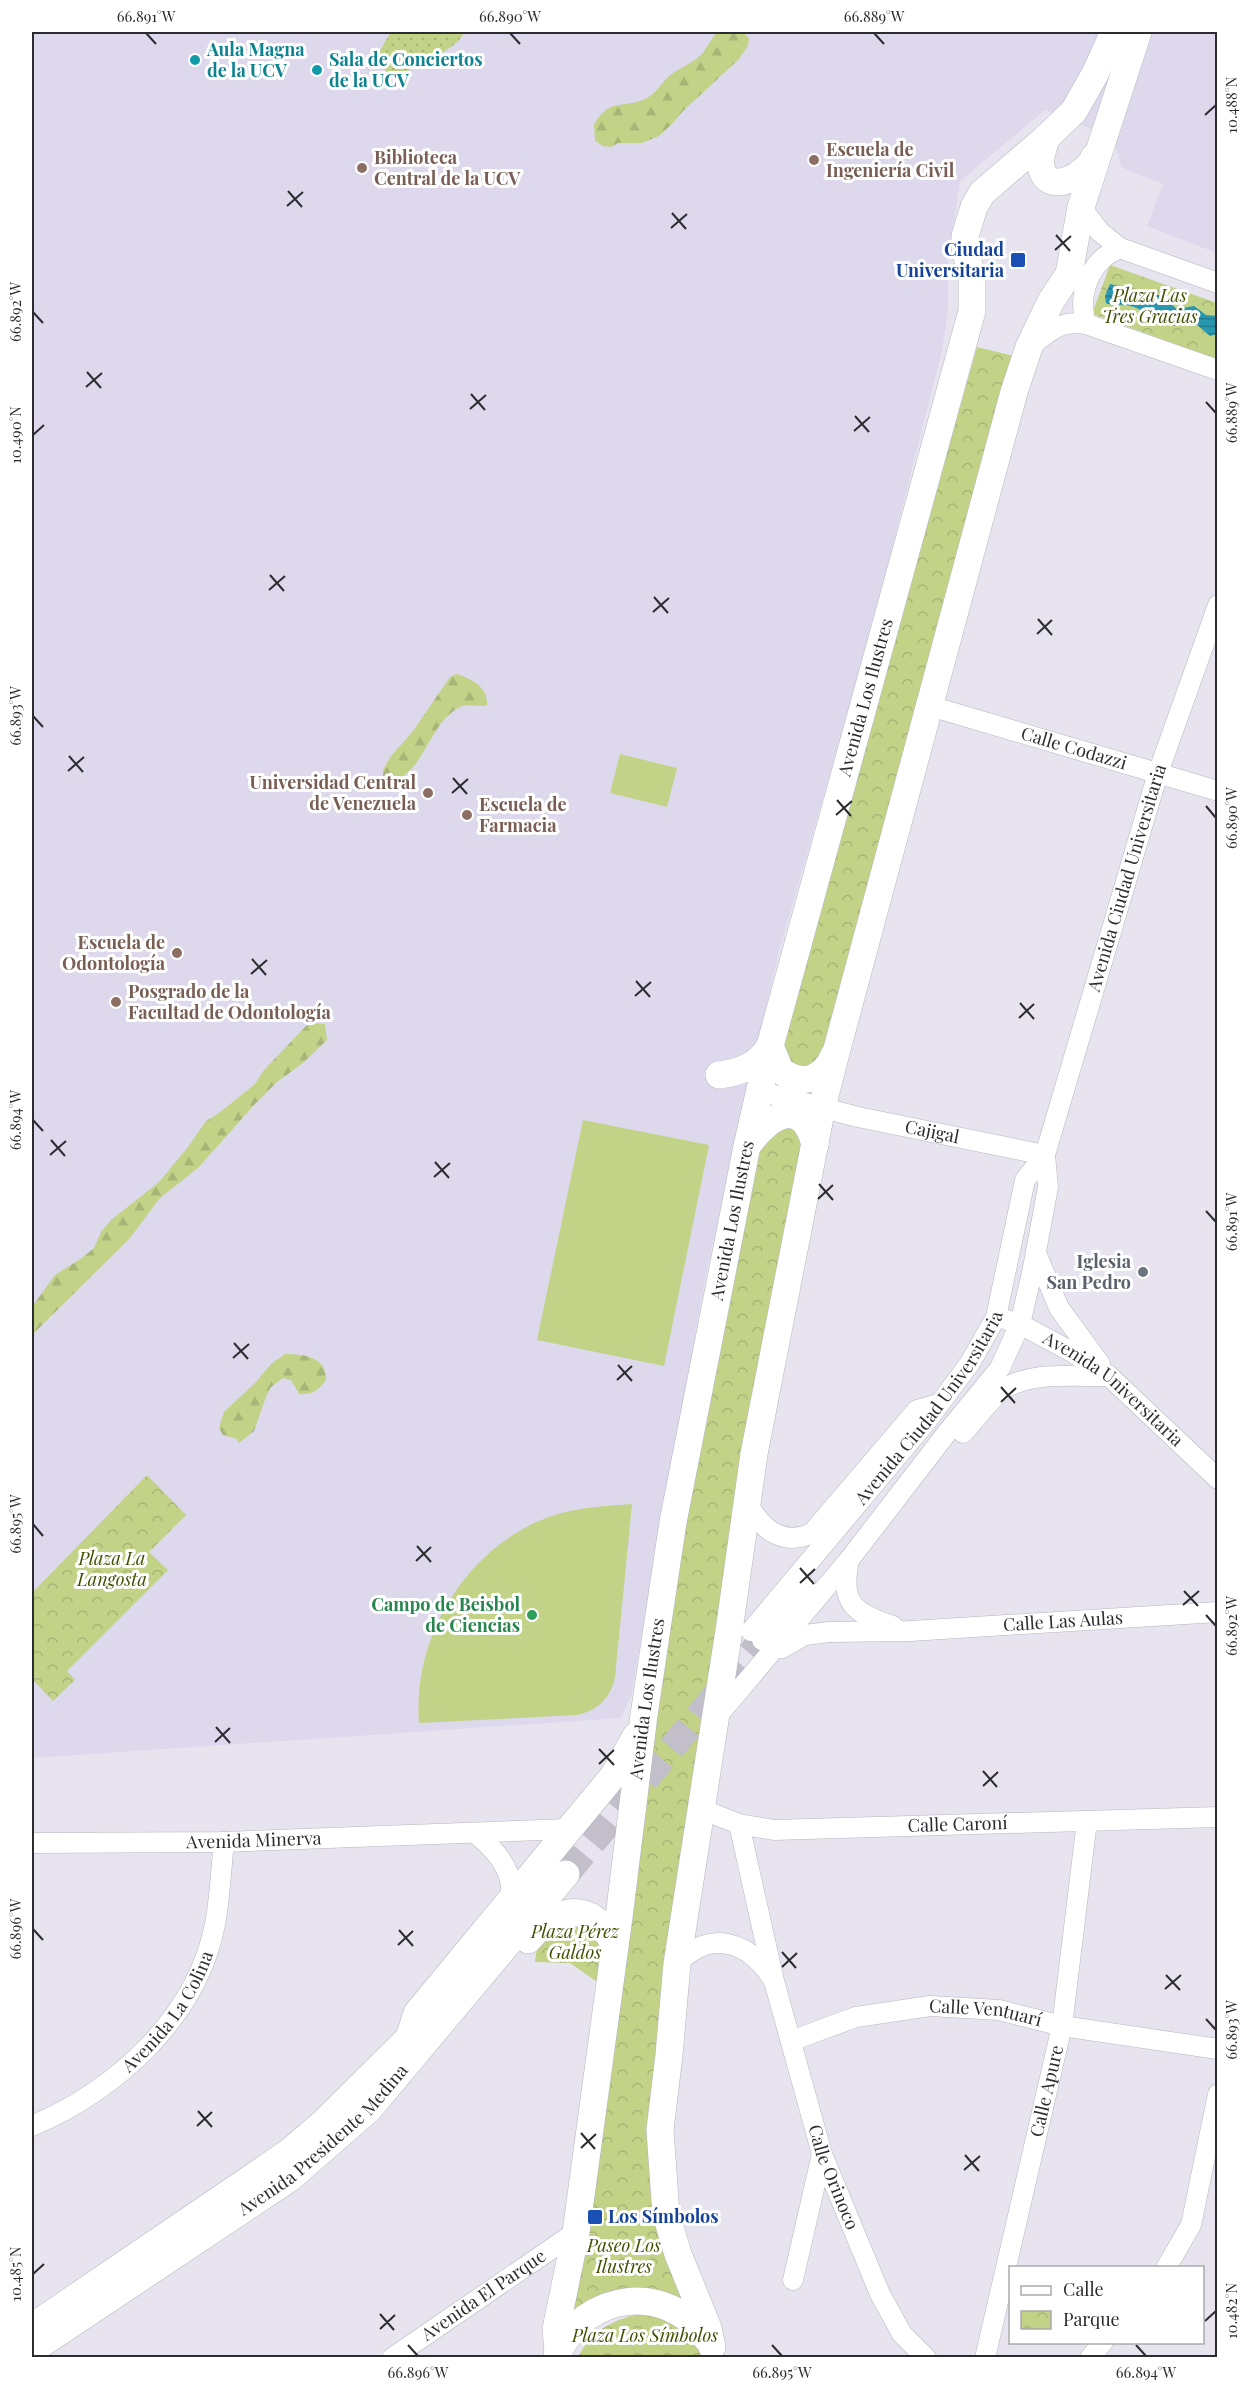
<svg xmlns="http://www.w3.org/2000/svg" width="1249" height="2389" viewBox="0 0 1249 2389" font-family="'Playfair Display',serif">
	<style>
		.built { fill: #ddd8eb }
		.grass { fill: url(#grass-dots) }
		.forest { fill: url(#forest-firs) }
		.park { fill: url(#park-crowns) }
		.pitch { fill: #c2d388 }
		.water { fill: url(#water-rules) }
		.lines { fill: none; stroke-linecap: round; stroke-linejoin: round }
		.secondary-tunnel { stroke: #c2bfca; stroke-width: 27; stroke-dasharray: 27 14; stroke-linecap: butt }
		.street-casing { stroke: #b7b4bf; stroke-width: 21 }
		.secondary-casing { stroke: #b7b4bf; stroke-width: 28 }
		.street { stroke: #fff; stroke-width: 20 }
		.secondary { stroke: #fff; stroke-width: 27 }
		.ticks { fill: none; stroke: #2c2b30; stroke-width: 2 }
		.culture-dot { fill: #0f9aa8; stroke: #fff; stroke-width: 2 }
		.education-dot { fill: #8d6e63; stroke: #fff; stroke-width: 2 }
		.transit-dot { fill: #1a4fb4; stroke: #fff; stroke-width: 2 }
		.worship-dot { fill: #6b7280; stroke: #fff; stroke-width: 2 }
		.leisure-dot { fill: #2e9e5b; stroke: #fff; stroke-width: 2 }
		.labels { text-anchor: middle; stroke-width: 6; stroke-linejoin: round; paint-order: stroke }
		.culture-label { font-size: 18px; font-weight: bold; fill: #0d838f; stroke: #fff; text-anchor: start }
		.education-label { font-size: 18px; font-weight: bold; fill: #785e54; stroke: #fff; text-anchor: start }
		.transit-label { font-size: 18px; font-weight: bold; fill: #164399; stroke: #fff; text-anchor: end }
		.park-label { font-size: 18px; font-style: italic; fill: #434f01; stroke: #fff }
		.street-label { font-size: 18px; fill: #2c2b30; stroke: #fff }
		.worship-label { font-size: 18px; font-weight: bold; fill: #5b616d; stroke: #fff; text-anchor: end }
		.leisure-label { font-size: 18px; font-weight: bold; fill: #27864d; stroke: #fff; text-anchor: end }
		.neatline { fill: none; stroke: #2c2b30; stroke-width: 2 }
		.ticks-label { font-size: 15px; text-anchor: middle; fill: #2c2b30 }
	</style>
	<defs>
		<pattern id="grass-dots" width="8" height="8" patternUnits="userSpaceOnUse" patternTransform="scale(1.5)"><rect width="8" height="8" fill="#c2d388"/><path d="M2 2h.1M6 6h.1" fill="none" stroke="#a7b576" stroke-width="1.8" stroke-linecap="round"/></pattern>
		<pattern id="forest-firs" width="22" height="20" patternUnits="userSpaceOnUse" patternTransform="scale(1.5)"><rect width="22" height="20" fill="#c2d388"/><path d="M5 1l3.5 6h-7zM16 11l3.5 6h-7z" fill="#a7b576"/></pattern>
		<pattern id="park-crowns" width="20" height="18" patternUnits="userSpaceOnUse" patternTransform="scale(1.5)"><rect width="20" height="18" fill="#c2d388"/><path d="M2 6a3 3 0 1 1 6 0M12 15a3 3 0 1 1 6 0" fill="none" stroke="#a7b576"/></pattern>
		<pattern id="water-rules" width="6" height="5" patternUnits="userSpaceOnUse" patternTransform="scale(1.5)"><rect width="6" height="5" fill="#2897af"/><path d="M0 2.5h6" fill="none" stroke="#237b8f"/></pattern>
	</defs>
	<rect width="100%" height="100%" fill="#e7e4f0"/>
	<polygon class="built" points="32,32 1217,32 1217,253 1147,226 1163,184 1121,167 1114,138 1045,110 960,181 948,258 948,311 942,350 871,631 778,955 706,1274 631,1696 621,1718 32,1758"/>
	<path class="grass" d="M391,32H464C460,48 415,66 399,76L387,72L378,64L379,52Z"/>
	<g class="forest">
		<path d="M717,32H743L749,38L748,46L738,60L683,111L672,124L659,136L642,143H618L611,147L603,146L595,141L594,125C609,95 628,111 650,96C658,91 662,82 669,76C679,68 691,64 701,55C707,48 711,39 717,32Z"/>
		<path d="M457,674C472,679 488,687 487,705C478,708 469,703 460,707C427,724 427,772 388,784L383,779V770L391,756L413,731L450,677Z"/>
		<polygon points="309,1023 325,1024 327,1040 303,1063 277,1082 254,1105 199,1167 160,1198 130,1238 32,1335 32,1307 55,1275 82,1258 94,1248 101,1232 111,1220 159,1182 188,1147 206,1121 219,1113 255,1084 264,1070"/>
		<path d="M285,1354C304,1354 327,1357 326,1380C319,1390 312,1395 299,1394L291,1380L283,1378L271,1387L267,1394L254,1431L239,1443L237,1439L223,1435L219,1428L224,1412L256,1382L271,1364Z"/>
	</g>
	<g class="park">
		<polygon points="1110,265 1217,303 1217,359 1092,314"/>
		<polygon points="977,347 1018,357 957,564 821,1055 813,1076 778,1069 834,853"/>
		<polygon points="808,1124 660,2130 709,2338 680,2314 610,2309 560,2349 631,1825 756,1134"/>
		<polygon points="147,1475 186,1515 149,1552 168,1570 67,1671 75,1680 53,1701 32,1679 32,1593"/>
		<polygon points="569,1918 593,1927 609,1947 600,1984 570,1963 535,1962 538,1936"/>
		<path d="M639,2314C683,2317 686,2326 712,2358H578C590,2331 613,2320 639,2314Z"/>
	</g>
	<g class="pitch">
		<polygon points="620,754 677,768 667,807 610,793"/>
		<polygon points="583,1120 709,1145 664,1366 537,1340"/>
		<path d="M632,1504L615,1677C611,1698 597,1711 577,1715L419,1723C412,1634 469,1543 555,1515C580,1507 607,1506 632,1504Z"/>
	</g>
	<path class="water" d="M1110,284L1159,295L1177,309L1194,306L1206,315L1217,316V334L1210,336L1196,324L1170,326L1157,313C1146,316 1141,308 1130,306C1121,303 1113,307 1106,303L1105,296Z"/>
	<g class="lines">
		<polyline class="secondary-tunnel" points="566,1874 762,1640"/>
		<g class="street-casing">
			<g id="street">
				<polyline points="1081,207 1100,232 1120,248 1218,283"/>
				<path d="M1086,324C1077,294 1090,260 1120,248"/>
				<path d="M1032,345C1050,330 1062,320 1086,324L1218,370"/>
				<path id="s1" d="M930,706L1218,791"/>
				<path id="s2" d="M759,1091L858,1117L1045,1155"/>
				<polyline points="1036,1253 1059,1308 1100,1364"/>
				<path id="s3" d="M1007,1320L1020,1324L1072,1352L1109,1376L1218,1479"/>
				<path d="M963,1433C975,1420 987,1403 1000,1392C1026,1370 1078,1377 1109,1376"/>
				<path d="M747,1502C761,1529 782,1547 812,1533L917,1410L938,1404"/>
				<path d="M849,1560C840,1603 853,1613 893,1626"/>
				<path id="s4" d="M751,1631L926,1422L970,1363L996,1317L1025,1180L1045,1155"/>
				<polyline points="762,1640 806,1586"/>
				<path id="s5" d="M782,1648L805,1635L829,1632L910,1631L1218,1612"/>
				<path id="s6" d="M714,1720L849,1560L946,1434L1000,1368L1020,1324L1032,1273L1048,1187L1045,1155L1158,773L1218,605"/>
				<path id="s7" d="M701,1809L739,1824L774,1830L1218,1817"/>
				<path id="s8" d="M739,1824L774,1981L822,2154L880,2294L902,2334L926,2358"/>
				<path d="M476,1834C496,1850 516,1872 510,1899"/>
				<path id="s9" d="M32,1843L224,1842L568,1829"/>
				<path d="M677,1964C710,1929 748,1941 772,1978"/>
				<path id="s10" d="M791,2041L856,2017L930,2006L999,2010L1062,2026L1218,2049"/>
				<path id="s11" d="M32,2126C116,2090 197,2018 215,1924C220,1898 221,1869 224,1842"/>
				<polyline points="1166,2268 1191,2225 1218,2094"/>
				<polyline points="793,2280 822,2154"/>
				<path id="s12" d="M392,2358L576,2232"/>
				<path id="s13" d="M985,2358L1062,2026L1087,1821"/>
				<polyline points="1090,2358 1103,2342"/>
			</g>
		</g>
		<g class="secondary-casing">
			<g id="secondary">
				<path d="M1046,138C1044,147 1039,157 1041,166C1047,198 1087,175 1094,157"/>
				<path d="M770,1046L780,1070C802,1088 824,1079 834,1055"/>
				<path d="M719,1075C741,1072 758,1066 770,1046"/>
				<path d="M748,1145C770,1114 803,1096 815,1145"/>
				<path d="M528,1940C544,1921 574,1900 598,1922C605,1928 610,1937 615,1945"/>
				<polyline points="409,2038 417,2013 614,1775 636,1736"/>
				<polyline points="32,2327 288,2153 322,2124 408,2039"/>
				<polyline points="712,2347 708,2328 678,2254 666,2214 660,2130 669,2055 677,1964 730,1624 754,1454 822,1107 837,1049 1014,392 1029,347 1051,301 1069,274 1081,207 1138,32"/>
				<path id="s14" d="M32,2350L290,2178L369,2109L566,1874"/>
				<path id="s15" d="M558,2352L556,2329L576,2232L619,1917L644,1715L673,1522L747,1146L770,1046L972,311V278L965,247V236L974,207L982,193L1046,138L1074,111L1095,74L1114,32"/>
				<path d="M557,2355C584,2291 668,2282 707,2339"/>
			</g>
		</g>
		<use href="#street" class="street"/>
		<use href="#secondary" class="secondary"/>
	</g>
	<path class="ticks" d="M146,33L156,44M510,33L520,44M874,33L884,44M1205,115L1216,105M288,191L302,207M287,206L303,192M672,213L686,229M671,228L687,214M1056,235L1070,251M1055,250L1071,236M33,312L43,323M87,372L101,388M86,387L102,373M471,394L485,410M1206,402L1216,413M470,409L486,395M855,416L869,432M854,431L870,417M33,435L44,425M270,575L284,591M269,590L285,576M654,597L668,613M653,612L669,598M1038,619L1052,635M1037,634L1052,620M33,716L43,727M69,756L83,772M68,771L84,757M453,778L467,794M452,793L468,779M837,800L851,816M1206,806L1216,818M836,815L852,801M252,959L266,975M251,974L267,960M636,981L650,997M635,996L651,982M1020,1003L1034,1019M1019,1018L1034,1004M33,1120L43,1131M51,1140L65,1156M50,1155L66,1141M435,1162L449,1178M434,1177L450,1163M819,1184L833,1200M818,1199L833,1185M1206,1211L1216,1222M234,1343L248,1359M233,1358L249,1344M618,1365L632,1381M617,1380L632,1366M1001,1387L1015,1403M1001,1402L1016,1388M33,1524L43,1536M417,1546L431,1562M416,1561L431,1547M800,1568L814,1584M800,1583L815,1569M1184,1591L1198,1606M1183,1605L1199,1591M1206,1615L1216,1626M216,1727L230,1743M215,1742L230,1728M599,1749L614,1765M599,1764L614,1750M983,1771L997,1787M983,1786L998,1772M33,1929L43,1940M399,1930L413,1946M398,1945L413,1931M782,1952L796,1968M782,1967L797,1953M1166,1975L1180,1990M1165,1989L1181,1975M1206,2019L1216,2030M198,2111L212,2127M197,2126L212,2112M581,2133L595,2149M581,2148L596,2134M965,2155L979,2171M964,2170L980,2156M33,2274L44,2264M380,2314L394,2330M1205,2321L1216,2311M380,2329L395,2315M408,2345L418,2356M772,2345L782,2356M1136,2345L1146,2356"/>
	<g class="culture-dot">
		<circle cx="195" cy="60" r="6"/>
		<circle cx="317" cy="70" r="6"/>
	</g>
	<g class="education-dot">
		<circle cx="814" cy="160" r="6"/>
		<circle cx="362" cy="168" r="6"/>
		<circle cx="428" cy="793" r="6"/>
		<circle cx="467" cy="815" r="6"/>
		<circle cx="177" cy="953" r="6"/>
		<circle cx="116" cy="1002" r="6"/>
	</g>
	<g class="transit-dot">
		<rect x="1010" y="252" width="16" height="16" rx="3"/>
		<rect x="587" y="2209" width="16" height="16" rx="3"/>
	</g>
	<circle class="worship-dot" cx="1143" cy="1272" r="6"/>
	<circle class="leisure-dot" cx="532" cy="1615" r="6"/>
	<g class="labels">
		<g class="culture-label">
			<text x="207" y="56">Aula Magna<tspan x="207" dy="21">de la UCV</tspan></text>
			<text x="329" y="66">Sala de Conciertos<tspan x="329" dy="21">de la UCV</tspan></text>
		</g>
		<g class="education-label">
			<text x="826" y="156">Escuela de<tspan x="826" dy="21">Ingeniería Civil</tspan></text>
			<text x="374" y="164">Biblioteca<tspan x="374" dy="21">Central de la UCV</tspan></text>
			<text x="416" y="789" text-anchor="end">Universidad Central<tspan x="416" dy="21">de Venezuela</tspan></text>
			<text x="479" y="811">Escuela de<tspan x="479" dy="21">Farmacia</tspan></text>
			<text x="165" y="949" text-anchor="end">Escuela de<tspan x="165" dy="21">Odontología</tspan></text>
			<text x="128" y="998">Posgrado de la<tspan x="128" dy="21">Facultad de Odontología</tspan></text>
		</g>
		<g class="transit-label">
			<text x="1004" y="256">Ciudad<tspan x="1004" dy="21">Universitaria</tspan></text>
			<text x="608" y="2223" text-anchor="start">Los Símbolos</text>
		</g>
		<g class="park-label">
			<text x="1150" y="302">Plaza Las<tspan x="1150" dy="21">Tres Gracias</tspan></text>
			<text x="112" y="1565">Plaza La<tspan x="112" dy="21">Langosta</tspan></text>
			<text x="575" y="1938">Plaza Pérez<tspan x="575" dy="21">Galdos</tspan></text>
			<text x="624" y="2252">Paseo Los<tspan x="624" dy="21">Ilustres</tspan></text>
			<text x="645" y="2342">Plaza Los Símbolos</text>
		</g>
		<g class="street-label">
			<text dy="6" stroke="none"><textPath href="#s15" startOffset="1686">Avenida Los Ilustres</textPath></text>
			<text dy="6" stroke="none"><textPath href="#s1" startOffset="150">Calle Codazzi</textPath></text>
			<text dy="6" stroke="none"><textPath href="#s6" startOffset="963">Avenida Ciudad Universitaria</textPath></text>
			<text dy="6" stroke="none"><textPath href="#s2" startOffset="178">Cajigal</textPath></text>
			<text dy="6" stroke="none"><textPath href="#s15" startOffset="1146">Avenida Los Ilustres</textPath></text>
			<text dy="6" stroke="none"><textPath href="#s3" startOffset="128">Avenida Universitaria</textPath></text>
			<text dy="6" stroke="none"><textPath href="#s4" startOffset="286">Avenida Ciudad Universitaria</textPath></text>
			<text dy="6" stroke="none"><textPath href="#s5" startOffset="285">Calle Las Aulas</textPath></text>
			<text dy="6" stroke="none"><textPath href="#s15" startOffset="660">Avenida Los Ilustres</textPath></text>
			<text dy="6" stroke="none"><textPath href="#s7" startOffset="260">Calle Caroní</textPath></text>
			<text dy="6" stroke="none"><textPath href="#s9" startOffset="222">Avenida Minerva</textPath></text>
			<text dy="6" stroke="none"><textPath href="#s11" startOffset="182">Avenida La Colina</textPath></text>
			<text dy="6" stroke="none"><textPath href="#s10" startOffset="200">Calle Ventuarí</textPath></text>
			<text dy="6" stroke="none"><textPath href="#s13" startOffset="274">Calle Apure</textPath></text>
			<text dy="6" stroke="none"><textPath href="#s14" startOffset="360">Avenida Presidente Medina</textPath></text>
			<text dy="6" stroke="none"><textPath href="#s8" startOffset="366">Calle Orinoco</textPath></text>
			<text dy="6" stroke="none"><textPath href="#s12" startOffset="111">Avenida El Parque</textPath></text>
		</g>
		<g class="worship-label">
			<text x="1131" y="1268">Iglesia<tspan x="1131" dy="21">San Pedro</tspan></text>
		</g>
		<g class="leisure-label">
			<text x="520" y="1611">Campo de Beisbol<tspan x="520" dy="21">de Ciencias</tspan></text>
		</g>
	</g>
	<rect width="1249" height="2389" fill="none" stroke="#ffffff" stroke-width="66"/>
	<rect x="1009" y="2266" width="195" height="78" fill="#ffffff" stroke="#abaaac" stroke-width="1.5"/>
	<rect x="1021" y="2286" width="30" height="9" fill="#ffffff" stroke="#abaaac" stroke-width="1.5"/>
	<text x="1063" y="2296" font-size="18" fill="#2c2b30">Calle</text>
	<rect x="1021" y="2311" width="30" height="18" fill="url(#park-crowns)" stroke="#abaaac" stroke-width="1.5"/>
	<text x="1063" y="2326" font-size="18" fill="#2c2b30">Parque</text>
	<rect x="33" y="33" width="1183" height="2323" class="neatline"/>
	<g class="ticks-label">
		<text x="146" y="22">66.891°W</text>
		<text x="510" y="22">66.890°W</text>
		<text x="874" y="22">66.889°W</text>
		<text transform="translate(1232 105) rotate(-90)" y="5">10.488°N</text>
		<text transform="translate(16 312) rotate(-90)" y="5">66.892°W</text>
		<text transform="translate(1232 413) rotate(-90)" y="5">66.889°W</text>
		<text transform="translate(16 435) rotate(-90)" y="5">10.490°N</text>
		<text transform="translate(16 716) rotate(-90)" y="5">66.893°W</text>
		<text transform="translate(1232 818) rotate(-90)" y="5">66.890°W</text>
		<text transform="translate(16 1120) rotate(-90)" y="5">66.894°W</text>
		<text transform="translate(1232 1222) rotate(-90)" y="5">66.891°W</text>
		<text transform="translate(16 1524) rotate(-90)" y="5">66.895°W</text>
		<text transform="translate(1232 1626) rotate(-90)" y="5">66.892°W</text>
		<text transform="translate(16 1929) rotate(-90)" y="5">66.896°W</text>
		<text transform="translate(1232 2030) rotate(-90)" y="5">66.893°W</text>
		<text transform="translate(16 2274) rotate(-90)" y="5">10.485°N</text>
		<text transform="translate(1232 2311) rotate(-90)" y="5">10.482°N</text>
		<text x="418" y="2378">66.896°W</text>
		<text x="782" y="2378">66.895°W</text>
		<text x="1146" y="2378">66.894°W</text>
	</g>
</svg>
